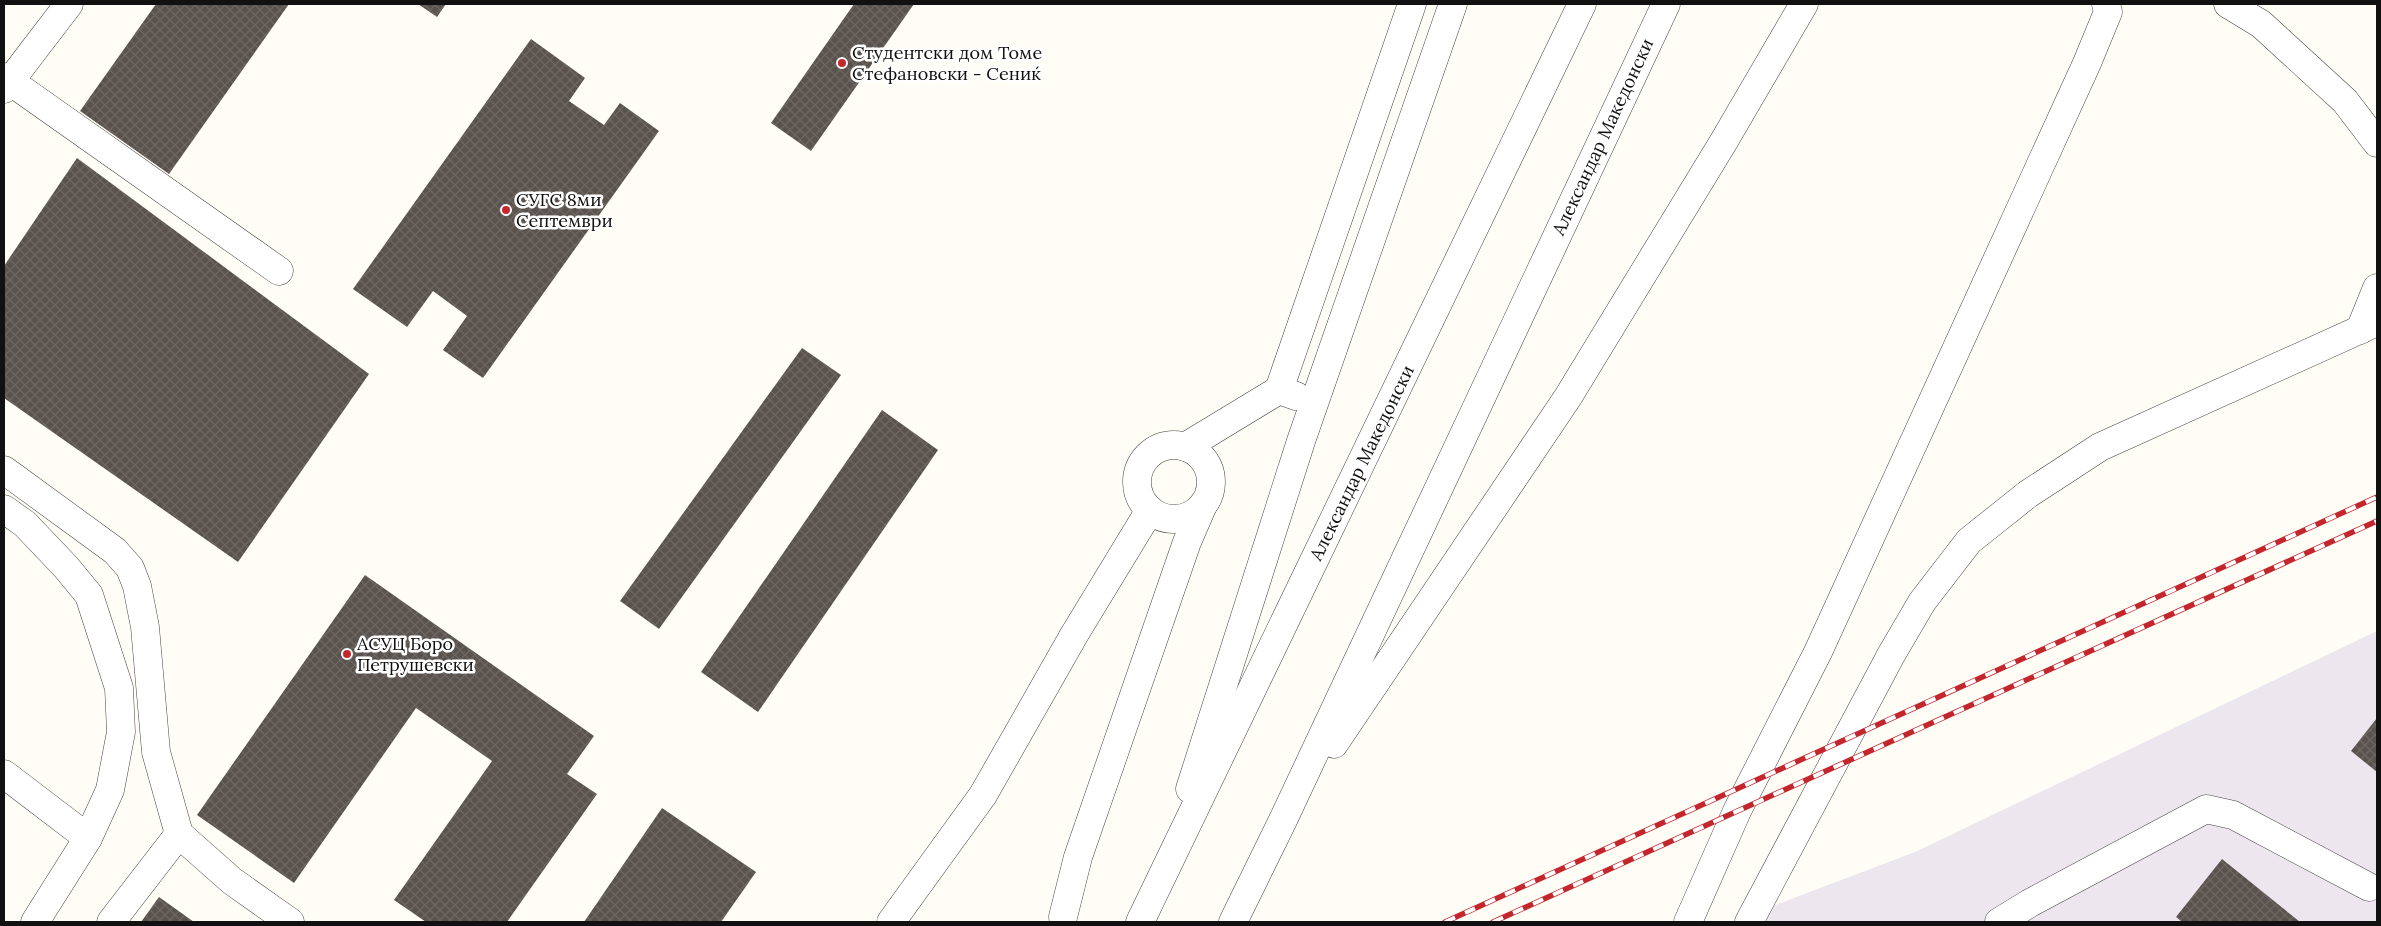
<svg xmlns="http://www.w3.org/2000/svg" width="2381" height="926" viewBox="0 0 2381 926" font-family="Lora,serif">
	<style>
		.industrial { fill: #eee6ef }
		.building { fill: url(#building-cross-hatch) }
		.lines { fill: none; stroke-linecap: round; stroke-linejoin: round }
		.minor-casing { stroke: #444; stroke-width: 29 }
		.minor { stroke: #fff; stroke-width: 28 }
		.rail-casing { stroke: #c4262e; stroke-width: 5.5 }
		.rail { stroke: #fff; stroke-width: 4; stroke-dasharray: 11; stroke-linecap: butt }
		.poi-dot { fill: #c4262e; stroke: #fff; stroke-width: 2 }
		.labels { text-anchor: middle; stroke-width: 5; stroke-linejoin: round; paint-order: stroke }
		.poi-label { font-size: 18px; fill: #111; stroke: #fff; text-anchor: start }
		.street-label { font-size: 18px; fill: #111; stroke: #fff }
	</style>
	<defs>
		<pattern id="building-cross-hatch" width="8" height="8" patternUnits="userSpaceOnUse" patternTransform="scale(1.25)"><rect width="8" height="8" fill="#5a524d"/><path d="M0 0l8 8M0 8l8-8" fill="none" stroke="#6d6662"/></pattern>
	</defs>
	<rect width="100%" height="100%" fill="#fffdf5"/>
	<polygon class="industrial" points="2377,631 2377,922 1731,922 1915,852"/>
	<g class="building">
		<polygon points="156,4 289,4 169,174 80,111"/>
		<polygon points="418,4 446,4 437,17"/>
		<polygon points="854,4 914,4 811,151 771,123"/>
		<polygon points="531,39 585,78 569,101 604,125 620,103 659,131 483,378 443,350 467,316 433,291 407,327 353,289"/>
		<polygon points="77,158 369,374 238,562 4,398 4,266"/>
		<polygon points="802,348 841,375 659,629 620,601"/>
		<polygon points="882,410 938,450 758,712 701,672"/>
		<polygon points="365,575 594,736 567,774 597,794 507,922 426,922 394,900 492,761 416,708 294,883 197,815"/>
		<polygon points="2377,718 2377,772 2351,751"/>
		<polygon points="662,808 756,872 721,922 584,922"/>
		<polygon points="2222,859 2300,922 2182,922 2176,917"/>
		<polygon points="159,897 194,922 141,922"/>
	</g>
	<g class="lines">
		<g class="minor-casing">
			<g id="minor">
				<polyline points="2228,4 2261,24 2345,101 2377,143"/>
				<polyline points="4,77 279,271"/>
				<polyline points="4,89 69,4"/>
				<polyline points="2360,330 2377,288"/>
				<polyline points="1279,390 1412,4"/>
				<circle cx="1174" cy="482" r="37"/>
				<polyline points="1185,447 1279,390 1296,396"/>
				<polyline points="4,470 115,551 130,568 137,586 145,627 156,752 179,834 232,881 290,922"/>
				<polyline points="4,509 25,524 66,567 89,595 119,688 121,732 110,790 88,838 35,922"/>
				<polyline points="1334,744 1568,397 1724,141 1804,4"/>
				<polyline points="4,774 88,838"/>
				<polyline points="1190,789 1301,441 1453,4"/>
				<polyline points="1063,917 1078,857 1187,542 1203,505"/>
				<polyline points="111,922 179,834"/>
				<polyline points="891,922 983,795 1074,635 1150,510"/>
				<polyline points="1140,922 1582,4"/>
				<polyline points="1233,922 1283,820 1666,4"/>
				<polyline points="1688,922 1737,811 1818,652 2087,63 2108,12 2106,4"/>
				<polyline points="1749,922 1891,655 1922,602 1969,541 2028,494 2100,447 2377,322"/>
				<polyline points="1999,922 2030,903 2206,809 2233,815 2369,887"/>
			</g>
		</g>
		<use href="#minor" class="minor"/>
		<g class="rail-casing">
			<g id="rail">
				<polyline points="1445,922 2377,497"/>
				<polyline points="1493,922 2377,521"/>
			</g>
		</g>
		<use href="#rail" class="rail"/>
	</g>
	<g class="poi-dot">
		<circle cx="842" cy="63" r="5"/>
		<circle cx="506" cy="210" r="5"/>
		<circle cx="347" cy="654" r="5"/>
	</g>
	<g class="labels">
		<g class="poi-label">
			<text x="852" y="59">Студентски дом Томе<tspan x="852" dy="21">Стефановски - Сениќ</tspan></text>
			<text x="516" y="206">СУГС 8ми<tspan x="516" dy="21">Септември</tspan></text>
			<text x="357" y="650">АСУЦ Боро<tspan x="357" dy="21">Петрушевски</tspan></text>
		</g>
		<g class="street-label">
			<text transform="translate(1603 137) rotate(-65)" y="6">Александар Македонски</text>
			<text transform="translate(1362 463) rotate(-64)" y="6">Александар Македонски</text>
		</g>
	</g>
	<rect width="2381" height="926" fill="none" stroke="#111111" stroke-width="10"/>
</svg>
